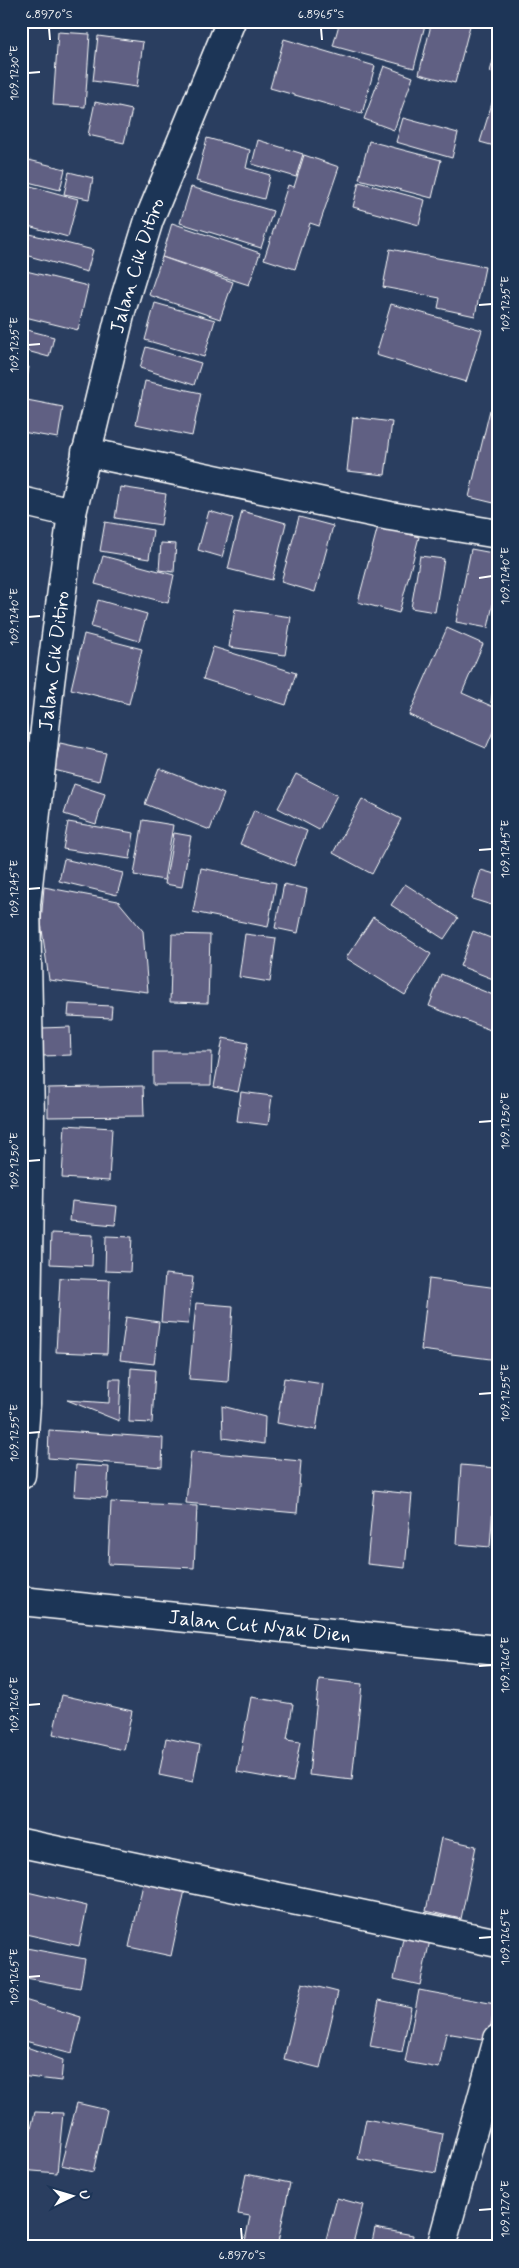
<svg xmlns="http://www.w3.org/2000/svg" width="519" height="2268" viewBox="0 0 519 2268" font-family="Mynerve,sans-serif">
	<style>
		.building { fill: #606083; stroke: #fff }
		.lines { fill: none; stroke-linecap: round; stroke-linejoin: round }
		.minor-casing { stroke: #fff; stroke-width: 31 }
		.major-casing { stroke: #fff; stroke-width: 31 }
		.minor { stroke: #1d3557; stroke-width: 28 }
		.major { stroke: #1d3557; stroke-width: 28 }
		.ticks { fill: none; stroke: #fff; stroke-width: 2 }
		.labels { text-anchor: middle; stroke-width: 4; stroke-linejoin: round; paint-order: stroke }
		.street-label { font-size: 20px; fill: #fff; stroke: #1d3557 }
		.neatline { fill: none; stroke: #fff; stroke-width: 2 }
		.ticks-label { font-size: 12px; text-anchor: middle; fill: #fff }
	</style>
	<rect width="100%" height="100%" fill="#2a3e60"/>
	<filter id="ink" filterUnits="userSpaceOnUse"><feTurbulence type="fractalNoise" baseFrequency=".02" numOctaves="2"/><feDisplacementMap in="SourceGraphic" scale="10" xChannelSelector="R" yChannelSelector="G"/><feConvolveMatrix kernelMatrix="1 2 1 2 8 2 1 2 1" color-interpolation-filters="sRGB"/></filter>
	<g filter="url(#ink)">
		<g class="building">
			<polygon points="340,21 426,21 414,68 333,46"/>
			<polygon points="432,21 471,22 455,83 419,74"/>
			<polygon points="58,32 90,34 85,107 53,105"/>
			<polygon points="98,36 143,42 137,87 93,81"/>
			<polygon points="284,39 375,66 362,114 270,88"/>
			<polygon points="498,43 498,74 490,72"/>
			<polygon points="384,66 413,77 394,130 364,119"/>
			<polygon points="494,97 498,99 498,147 480,142"/>
			<polygon points="95,102 132,110 124,143 88,135"/>
			<polygon points="403,118 458,133 452,158 396,142"/>
			<polygon points="207,138 250,150 246,168 270,175 264,199 196,181"/>
			<polygon points="258,140 303,154 296,177 252,164"/>
			<polygon points="369,141 441,160 432,198 359,179"/>
			<polygon points="304,155 339,167 319,226 310,223 295,269 264,259 288,185 294,187"/>
			<polygon points="29,160 65,169 60,190 24,181"/>
			<polygon points="69,172 93,178 89,199 64,194"/>
			<polygon points="359,182 425,200 419,225 353,207"/>
			<polygon points="27,185 78,199 68,237 21,224 21,206"/>
			<polygon points="191,187 273,211 261,248 180,223"/>
			<polygon points="172,223 260,253 249,285 162,257"/>
			<polygon points="30,234 93,250 87,272 25,255"/>
			<polygon points="390,249 485,267 475,316 438,308 440,298 383,287"/>
			<polygon points="162,257 233,282 220,319 149,295"/>
			<polygon points="26,271 88,286 78,330 21,316 21,291"/>
			<polygon points="155,303 215,320 204,357 145,340"/>
			<polygon points="391,304 482,330 466,382 376,355"/>
			<polygon points="23,329 54,337 49,357 27,351"/>
			<polygon points="146,347 201,363 194,385 140,368"/>
			<polygon points="21,366 29,367 24,395 21,394"/>
			<polygon points="145,381 201,393 192,436 136,424"/>
			<polygon points="27,400 63,407 58,438 22,432"/>
			<polygon points="490,410 498,412 498,504 469,497"/>
			<polygon points="353,417 392,422 385,475 347,471"/>
			<polygon points="120,487 166,494 161,525 115,518"/>
			<polygon points="209,511 233,518 222,557 198,550"/>
			<polygon points="242,511 286,523 272,580 228,569"/>
			<polygon points="299,517 333,526 315,592 281,582"/>
			<polygon points="105,522 153,530 149,559 100,551"/>
			<polygon points="378,526 419,537 399,613 358,602"/>
			<polygon points="161,543 176,544 174,572 159,570"/>
			<polygon points="471,549 498,554 498,580 488,628 456,622"/>
			<polygon points="103,556 174,575 168,603 95,584"/>
			<polygon points="420,556 444,559 435,612 411,608"/>
			<polygon points="98,600 147,614 139,641 91,627"/>
			<polygon points="235,609 291,617 285,655 229,647"/>
			<polygon points="447,628 483,644 462,693 498,709 498,720 486,748 409,715"/>
			<polygon points="84,634 142,649 129,704 71,689"/>
			<polygon points="213,647 296,673 286,705 203,679"/>
			<polygon points="498,655 498,704 491,703"/>
			<polygon points="60,743 106,753 99,781 54,770"/>
			<polygon points="159,768 224,794 210,830 145,804"/>
			<polygon points="296,774 337,795 319,830 278,808"/>
			<polygon points="74,784 105,794 96,824 64,814"/>
			<polygon points="362,799 401,819 372,874 333,853"/>
			<polygon points="254,810 307,831 294,866 240,844"/>
			<polygon points="143,820 173,825 164,880 134,875"/>
			<polygon points="68,822 134,833 130,859 63,849"/>
			<polygon points="174,833 191,836 182,887 165,884"/>
			<polygon points="64,859 123,873 117,895 59,881"/>
			<polygon points="201,868 276,883 268,927 193,912"/>
			<polygon points="481,870 498,875 498,907 472,899"/>
			<polygon points="284,884 307,889 298,933 275,928"/>
			<polygon points="405,884 458,918 444,939 391,905"/>
			<polygon points="44,887 118,901 143,931 148,992 49,980 41,922"/>
			<polygon points="373,917 431,954 405,995 346,958"/>
			<polygon points="473,931 498,941 498,981 460,966"/>
			<polygon points="172,934 210,935 208,1003 170,1002"/>
			<polygon points="245,934 276,938 270,982 239,977"/>
			<polygon points="441,974 498,997 498,1033 429,1006"/>
			<polygon points="69,1004 112,1006 111,1018 68,1016"/>
			<polygon points="70,1027 71,1055 43,1056 41,1028"/>
			<polygon points="223,1038 248,1043 238,1092 214,1087"/>
			<polygon points="153,1052 212,1052 211,1085 153,1085"/>
			<polygon points="143,1086 144,1116 48,1117 48,1088"/>
			<polygon points="241,1092 272,1096 268,1125 237,1121"/>
			<polygon points="65,1125 112,1128 109,1181 62,1178"/>
			<polygon points="72,1201 117,1206 115,1225 70,1221"/>
			<polygon points="51,1233 93,1235 92,1266 50,1264"/>
			<polygon points="106,1236 132,1237 130,1272 105,1271"/>
			<polygon points="165,1274 193,1277 188,1324 161,1322"/>
			<polygon points="60,1278 110,1280 107,1354 56,1352"/>
			<polygon points="429,1279 498,1288 498,1360 421,1350"/>
			<polygon points="196,1303 233,1306 228,1382 189,1379"/>
			<polygon points="126,1317 159,1322 154,1364 120,1360"/>
			<polygon points="131,1368 155,1370 152,1423 129,1422"/>
			<polygon points="284,1378 323,1384 316,1430 277,1423"/>
			<polygon points="110,1379 121,1379 119,1421 67,1400 109,1403"/>
			<polygon points="222,1406 265,1417 264,1444 223,1438"/>
			<polygon points="49,1430 163,1438 162,1467 48,1458"/>
			<polygon points="191,1451 301,1461 297,1513 186,1503"/>
			<polygon points="76,1465 109,1467 107,1498 74,1496"/>
			<polygon points="461,1465 496,1468 490,1547 456,1544"/>
			<polygon points="374,1490 412,1494 405,1568 367,1564"/>
			<polygon points="111,1502 197,1506 194,1568 108,1564"/>
			<polygon points="319,1679 362,1684 352,1780 309,1775"/>
			<polygon points="62,1695 132,1711 124,1750 53,1734"/>
			<polygon points="251,1697 293,1704 287,1740 300,1742 293,1782 237,1772"/>
			<polygon points="166,1738 200,1745 193,1782 159,1775"/>
			<polygon points="441,1838 476,1846 461,1919 426,1911"/>
			<polygon points="21,1860 28,1863 21,1882"/>
			<polygon points="144,1880 185,1890 171,1956 129,1947"/>
			<polygon points="23,1891 87,1906 79,1946 21,1933"/>
			<polygon points="405,1930 431,1936 420,1985 394,1979"/>
			<polygon points="21,1947 85,1959 80,1988 21,1977"/>
			<polygon points="302,1983 338,1992 320,2068 284,2059"/>
			<polygon points="419,1990 495,2004 488,2040 446,2033 439,2068 405,2062"/>
			<polygon points="21,1999 81,2017 72,2053 21,2040"/>
			<polygon points="379,2000 411,2007 402,2052 370,2046"/>
			<polygon points="21,2045 63,2060 61,2081 21,2076"/>
			<polygon points="21,2080 26,2081 24,2100 21,2099"/>
			<polygon points="77,2103 107,2110 93,2172 61,2165"/>
			<polygon points="35,2112 63,2113 57,2173 21,2170"/>
			<polygon points="366,2119 443,2134 436,2173 358,2159"/>
			<polygon points="246,2174 290,2183 277,2247 244,2247 250,2216 238,2214"/>
			<polygon points="337,2198 363,2205 352,2247 324,2247"/>
			<polygon points="375,2228 413,2235 411,2247 371,2247"/>
		</g>
		<g class="lines">
			<g class="minor-casing">
				<g id="minor">
					<polyline points="86,452 390,516 498,534"/>
					<polyline points="21,501 72,513"/>
					<path id="s1" d="M21,1475L26,1404L30,1119L26,904L50,683L72,513L121,311L149,220L231,21"/>
					<polyline points="21,1843 498,1943"/>
					<polyline points="441,2247 498,2039"/>
				</g>
			</g>
			<g class="major-casing">
				<g id="major">
					<path id="s2" d="M21,1601L498,1650"/>
				</g>
			</g>
			<use href="#minor" class="minor"/>
			<use href="#major" class="major"/>
		</g>
	</g>
	<path class="ticks" d="M49,28L50,40M321,28L322,40M28,73L40,72M479,305L492,304M28,345L40,344M479,578L492,576M28,617L40,616M479,850L492,849M28,889L40,888M479,1122L492,1121M28,1161L40,1160M479,1394L492,1393M28,1433L40,1432M479,1666L492,1665M28,1705L40,1704M479,1938L492,1937M28,1977L40,1976M479,2210L492,2209M241,2228L242,2240"/>
	<g class="labels">
		<g class="street-label">
			<text dy="7" stroke="none"><textPath href="#s1" startOffset="1221">Jalan Cik Ditiro</textPath></text>
			<text dy="7" stroke="none"><textPath href="#s1" startOffset="816">Jalan Cik Ditiro</textPath></text>
			<text dy="7" stroke="none"><textPath href="#s2" startOffset="240">Jalan Cut Nyak Dien</textPath></text>
		</g>
	</g>
	<rect width="519" height="2268" fill="none" stroke="#1d3557" stroke-width="55"/>
	<g transform="translate(72 2196) rotate(85)" stroke="#1d3557" stroke-width="4" paint-order="stroke">
	<path d="M0-4L9 19L0 12L-9 19Z" fill="#ffffff"/>
	<text y="-8" font-size="14" font-weight="bold" text-anchor="middle" fill="#ffffff">U</text>
	</g>
	<rect x="28" y="28" width="464" height="2212" class="neatline"/>
	<g class="ticks-label">
		<text x="49" y="18">6.8970°S</text>
		<text x="321" y="18">6.8965°S</text>
		<text transform="translate(14 73) rotate(-90)" y="4">109.1230°E</text>
		<text transform="translate(505 304) rotate(-90)" y="4">109.1235°E</text>
		<text transform="translate(14 345) rotate(-90)" y="4">109.1235°E</text>
		<text transform="translate(505 576) rotate(-90)" y="4">109.1240°E</text>
		<text transform="translate(14 617) rotate(-90)" y="4">109.1240°E</text>
		<text transform="translate(505 849) rotate(-90)" y="4">109.1245°E</text>
		<text transform="translate(14 889) rotate(-90)" y="4">109.1245°E</text>
		<text transform="translate(505 1121) rotate(-90)" y="4">109.1250°E</text>
		<text transform="translate(14 1161) rotate(-90)" y="4">109.1250°E</text>
		<text transform="translate(505 1393) rotate(-90)" y="4">109.1255°E</text>
		<text transform="translate(14 1433) rotate(-90)" y="4">109.1255°E</text>
		<text transform="translate(505 1665) rotate(-90)" y="4">109.1260°E</text>
		<text transform="translate(14 1705) rotate(-90)" y="4">109.1260°E</text>
		<text transform="translate(505 1937) rotate(-90)" y="4">109.1265°E</text>
		<text transform="translate(14 1977) rotate(-90)" y="4">109.1265°E</text>
		<text transform="translate(505 2209) rotate(-90)" y="4">109.1270°E</text>
		<text x="242" y="2259">6.8970°S</text>
	</g>
</svg>
